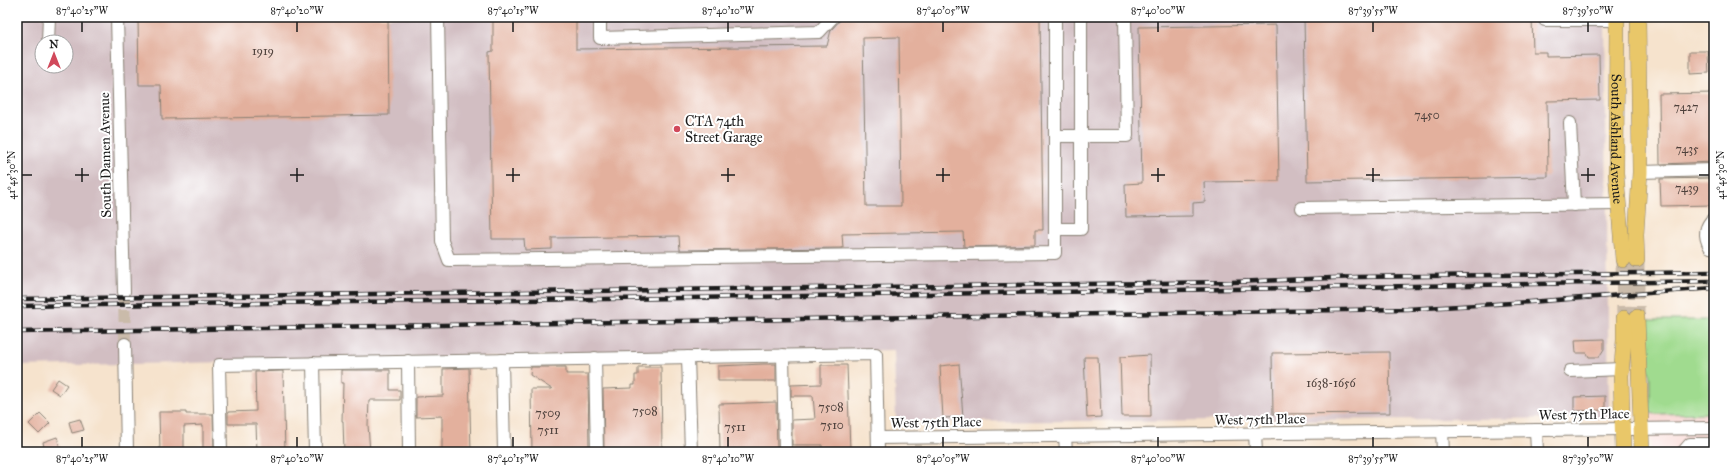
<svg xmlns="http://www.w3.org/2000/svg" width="1731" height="469" viewBox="0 0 1731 469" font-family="'IM FELL Great Primer',serif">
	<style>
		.built { fill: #f7d0cb }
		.industrial { fill: #d2bec2; fill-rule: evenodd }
		.green { fill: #a0db8f; stroke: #5e7c56 }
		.building { fill: #e3b09d; fill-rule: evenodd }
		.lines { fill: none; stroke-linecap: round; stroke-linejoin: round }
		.minor-tunnel { stroke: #cabbaa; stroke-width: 12; stroke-dasharray: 12 6; stroke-linecap: butt }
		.major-tunnel { stroke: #cabbaa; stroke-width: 15; stroke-dasharray: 15 8; stroke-linecap: butt }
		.minor-casing { stroke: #898074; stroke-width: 14 }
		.major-casing { stroke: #898074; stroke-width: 16 }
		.minor { stroke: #fff; stroke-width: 12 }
		.major { stroke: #e9c769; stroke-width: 15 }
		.rail-casing { stroke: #1c1c1c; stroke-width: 4.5 }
		.rail { stroke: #fff; stroke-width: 3; stroke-dasharray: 9; stroke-linecap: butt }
		.ticks { fill: none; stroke: #1c1c1c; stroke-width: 1.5 }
		.poi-dot { fill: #d1495b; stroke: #fff; stroke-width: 1.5 }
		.labels { text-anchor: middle; stroke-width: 4; stroke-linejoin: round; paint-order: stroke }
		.number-label { font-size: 12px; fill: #4e413c }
		.poi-label { font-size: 14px; fill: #1c1c1c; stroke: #fff; text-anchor: start }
		.street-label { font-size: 14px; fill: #1c1c1c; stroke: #fff }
		.neatline { fill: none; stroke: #1c1c1c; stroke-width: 1.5 }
		.ticks-label { font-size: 10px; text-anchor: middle; fill: #1c1c1c }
	</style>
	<rect width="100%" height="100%" fill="#fff"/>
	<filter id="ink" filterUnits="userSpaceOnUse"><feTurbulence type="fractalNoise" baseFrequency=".025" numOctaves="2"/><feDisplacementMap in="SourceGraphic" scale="8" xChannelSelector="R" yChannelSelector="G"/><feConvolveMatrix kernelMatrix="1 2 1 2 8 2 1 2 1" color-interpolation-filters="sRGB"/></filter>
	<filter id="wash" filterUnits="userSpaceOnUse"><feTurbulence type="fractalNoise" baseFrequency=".012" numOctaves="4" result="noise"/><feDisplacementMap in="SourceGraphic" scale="16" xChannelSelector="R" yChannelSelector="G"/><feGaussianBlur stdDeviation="0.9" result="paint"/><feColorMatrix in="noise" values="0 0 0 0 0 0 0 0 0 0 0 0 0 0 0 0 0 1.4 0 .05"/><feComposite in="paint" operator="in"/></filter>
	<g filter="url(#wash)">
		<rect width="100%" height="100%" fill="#f6e3cd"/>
		<polygon class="built" points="1650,413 1655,414 1714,413 1714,452 1651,452"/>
		<path class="industrial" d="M17,17H1605L1609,418L896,422L894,350L17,366ZM42,42H66V66H42Z"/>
		<polygon class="green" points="1643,320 1714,320 1714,413 1655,414 1650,413 1650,378 1643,338"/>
		<g id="blocks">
			<g class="building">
				<polygon points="138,17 388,17 389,115 162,119 161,85 139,85"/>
				<path d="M493,17H576V49L827,46L831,30L843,17H1040L1043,230H1035V245L1007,246L964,247L963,232L842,234L843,248L680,250L679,236L552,238V249L525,250L524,239H492L489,52L493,51ZM899,37L901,206H866L863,38Z"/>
				<polygon points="1304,17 1532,17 1533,52 1546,52 1546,56 1599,55 1600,100 1547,101 1548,177 1307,181"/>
				<polygon points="1276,25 1279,181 1204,182 1205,202 1193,203 1193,216 1126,217 1125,184 1142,183 1139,27"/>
				<polygon points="1690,51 1708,51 1709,73 1690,74"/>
				<polygon points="1714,93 1714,162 1660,164 1659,94"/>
				<polygon points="1714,178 1714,205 1661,206 1660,179"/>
				<polygon points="1604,339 1604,349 1599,357 1589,357 1587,353 1576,353 1575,340"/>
				<polygon points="1389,352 1390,413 1273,414 1272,353"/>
				<polygon points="1150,355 1151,416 1122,416 1120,357"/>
				<polygon points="1084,357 1098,357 1101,417 1087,418"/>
				<polygon points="763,364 776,364 776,381 718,381 718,366"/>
				<polygon points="959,364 963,417 943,418 940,366"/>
				<polygon points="821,365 847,365 850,450 822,451 822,445 792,445 792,420 815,419 813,396 791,396 791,385 821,384"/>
				<polygon points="531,367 566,367 566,374 588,374 589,452 532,452 531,389 552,389 530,375"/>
				<polygon points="638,367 661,367 662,452 604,451 603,389 632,388 632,385 635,385 635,375 638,375"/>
				<polygon points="469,368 471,452 442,452 442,416 416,417 416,397 443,396 443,369"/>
				<polygon points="341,370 390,370 390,390 400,390 400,400 369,400 368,425 370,452 344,452 343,421 342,421 343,383 341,383"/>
				<polygon points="283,371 285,452 257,452 256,424 228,424 228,412 256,411 255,372"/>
				<polygon points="58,379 67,385 60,395 51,389"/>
				<polygon points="1605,396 1605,410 1574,411 1574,397"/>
				<polygon points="776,402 777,451 720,451 719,404"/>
				<polygon points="159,412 186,412 186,414 213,414 214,452 203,452 203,425 184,426 184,452 160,452"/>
				<polygon points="40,413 50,423 39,434 29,424"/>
				<polygon points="80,419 84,430 72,433 69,422"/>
				<polygon points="57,437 61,452 45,452 43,442"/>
			</g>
		</g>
	</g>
	<g filter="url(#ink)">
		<use href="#blocks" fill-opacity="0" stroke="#898074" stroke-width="1"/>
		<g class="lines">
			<polyline class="minor-tunnel" points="124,292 125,344"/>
			<g class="major-tunnel">
				<polyline points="1623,260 1624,318"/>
				<polyline points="1637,260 1637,317"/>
			</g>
			<g class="minor-casing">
				<g id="minor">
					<polyline points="117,17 124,292"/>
					<polyline points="438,17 442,241 449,260 1055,253 1055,17"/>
					<polyline points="600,17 600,38 819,32 833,17"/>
					<polyline points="1545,20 1617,20"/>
					<polyline points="48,42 49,17"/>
					<polyline points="1570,123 1574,205"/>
					<polyline points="1055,136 1127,136 1125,17"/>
					<polyline points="1640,172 1714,170"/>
					<polyline points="1302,208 1619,204"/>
					<path d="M1714,218C1704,227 1704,236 1710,247L1714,248"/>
					<polyline points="1055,229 1081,229 1081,17"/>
					<polyline points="125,344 127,452"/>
					<polyline points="783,355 785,452"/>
					<polyline points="688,357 691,452"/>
					<polyline points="595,358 597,452"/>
					<polyline points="502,360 504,452"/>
					<polyline points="408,361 409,452"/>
					<polyline points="313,363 315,452"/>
					<polyline points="1570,371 1622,369"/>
					<polyline points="1536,430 1537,452"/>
					<polyline points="1442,431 1443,452"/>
					<polyline points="1255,434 1256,452"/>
					<polyline points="1065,436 1066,452"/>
					<polyline points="878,438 1714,428"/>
					<polyline points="221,452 219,365 876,354 878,452"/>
					<polyline points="1683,452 1690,444 1714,444"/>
				</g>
			</g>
			<g class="major-casing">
				<g id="major">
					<path id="s1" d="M1617,17L1616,173L1623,260"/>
					<polyline points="1637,260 1636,235 1640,172 1638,17"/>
					<polyline points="1637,317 1642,452"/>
					<polyline points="1623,452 1621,376 1624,340 1624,318"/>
				</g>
			</g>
			<use href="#minor" class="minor"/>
			<use href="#major" class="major"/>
			<g class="rail-casing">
				<g id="rail">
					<polyline points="17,299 1232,282 1357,277 1714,272"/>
					<polyline points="17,306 686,298 1714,281"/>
					<polyline points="17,332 1407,309 1530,302 1714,288"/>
				</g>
			</g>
			<use href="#rail" class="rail"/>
		</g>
	</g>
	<path class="ticks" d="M82,22V32M297,22V32M513,22V32M728,22V32M943,22V32M1158,22V32M1373,22V32M1588,22V32M82,168V182M297,168V182M513,168V182M728,168V182M943,168V182M1158,168V182M1373,168V182M1588,168V182M22,175H32M75,175H89M290,175H304M506,175H520M721,175H735M936,175H950M1151,175H1165M1366,175H1380M1581,175H1595M1699,175H1709M82,437V447M297,437V447M513,437V447M728,437V447M943,437V447M1158,437V447M1373,437V447M1588,437V447"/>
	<circle class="poi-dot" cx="677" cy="129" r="4"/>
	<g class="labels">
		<g class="number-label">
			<text x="263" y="55">1919</text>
			<text x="1686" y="111">7427</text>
			<text x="1427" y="119">7450</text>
			<text x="1687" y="153">7435</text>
			<text x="1687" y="192">7439</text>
			<text x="1331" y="387">1638-1656</text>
			<text x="831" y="411">7508</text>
			<text x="645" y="415">7508</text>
			<text x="548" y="417">7509</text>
			<text x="832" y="429">7510</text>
			<text x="735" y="431">7511</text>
			<text x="548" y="434">7511</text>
		</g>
		<g class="poi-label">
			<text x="685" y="126">CTA 74th<tspan x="685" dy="16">Street Garage</tspan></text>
		</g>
		<g class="street-label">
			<text dy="5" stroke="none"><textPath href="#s1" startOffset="122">South Ashland Avenue</textPath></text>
			<text transform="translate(105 155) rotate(-91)" y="5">South Damen Avenue</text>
			<text transform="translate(1584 414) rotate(-1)" y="5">West 75th Place</text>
			<text transform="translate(1260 419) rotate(-1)" y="5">West 75th Place</text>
			<text transform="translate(936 422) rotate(-1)" y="5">West 75th Place</text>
		</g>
	</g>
	<rect width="1731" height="469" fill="none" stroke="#fff" stroke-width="44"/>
	<g transform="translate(54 54)"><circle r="19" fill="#ffffff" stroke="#a4a4a4"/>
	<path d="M0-3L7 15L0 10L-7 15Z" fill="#d1495b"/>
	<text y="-6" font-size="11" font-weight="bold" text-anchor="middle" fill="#1c1c1c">N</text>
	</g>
	<rect x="22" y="22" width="1687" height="425" class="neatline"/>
	<g class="ticks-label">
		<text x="82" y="14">87°40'25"W</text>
		<text x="297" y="14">87°40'20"W</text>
		<text x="513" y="14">87°40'15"W</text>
		<text x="728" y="14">87°40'10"W</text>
		<text x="943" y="14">87°40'05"W</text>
		<text x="1158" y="14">87°40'00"W</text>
		<text x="1373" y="14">87°39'55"W</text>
		<text x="1588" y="14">87°39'50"W</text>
		<text transform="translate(11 175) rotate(-90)" y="4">41°45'30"N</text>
		<text transform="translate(1720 175) rotate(-90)" y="4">41°45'30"N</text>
		<text x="82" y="462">87°40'25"W</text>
		<text x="297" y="462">87°40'20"W</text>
		<text x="513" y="462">87°40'15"W</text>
		<text x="728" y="462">87°40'10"W</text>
		<text x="943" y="462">87°40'05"W</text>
		<text x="1158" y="462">87°40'00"W</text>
		<text x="1373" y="462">87°39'55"W</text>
		<text x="1588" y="462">87°39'50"W</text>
	</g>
</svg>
